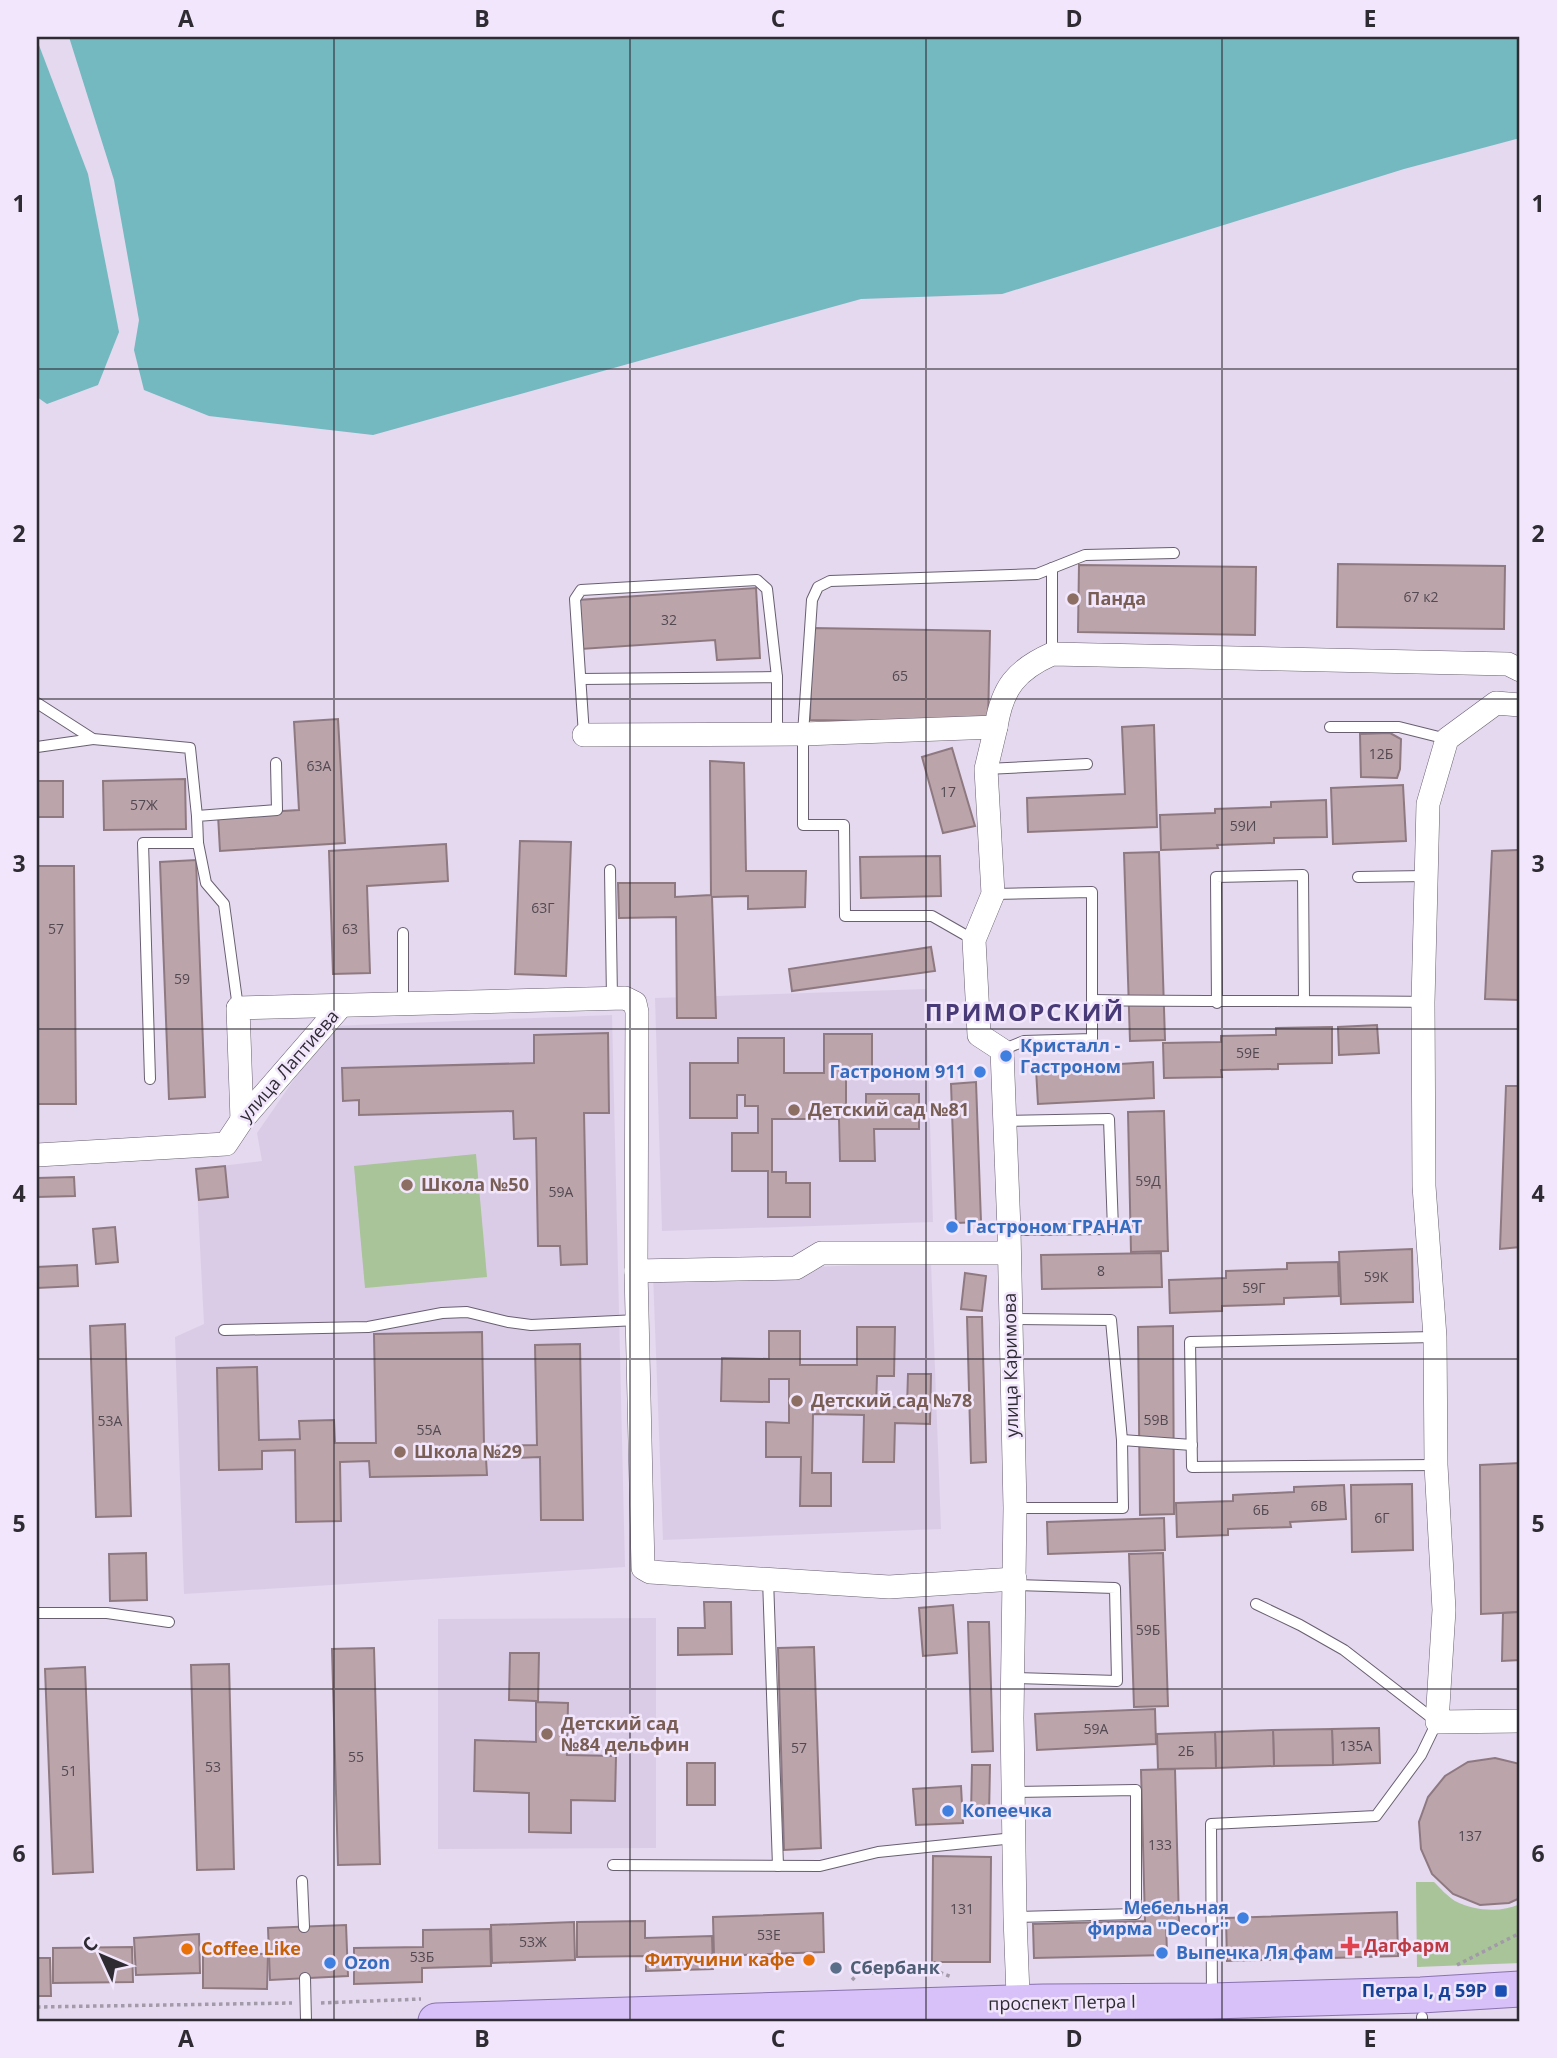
<svg xmlns="http://www.w3.org/2000/svg" width="1557" height="2058" viewBox="0 0 1557 2058" font-family="'Open Sans',sans-serif">
	<style>
		.built { fill: #dacce6 }
		.green { fill: #a8c498 }
		.water { fill: #74b8c0 }
		.building { fill: #bca4ab; stroke: #8f7980; stroke-width: 2 }
		.lines { fill: none; stroke-linecap: round; stroke-linejoin: round }
		.service-casing { stroke: #695f71; stroke-width: 12 }
		.minor-casing { stroke: #695f71; stroke-width: 24 }
		.primary-casing { stroke: #8b72b0; stroke-width: 37 }
		.path { stroke: #a299a9; stroke-width: 3.5; stroke-dasharray: 3.5 3.5; stroke-linecap: butt }
		.service { stroke: #fff; stroke-width: 10 }
		.minor { stroke: #fff; stroke-width: 23 }
		.primary { stroke: #d7c1f8; stroke-width: 35 }
		.grid { fill: none; stroke: #2f2b33; stroke-width: 2; stroke-opacity: 0.55 }
		.education-dot { fill: #8d6e63; stroke: #f1e6fb; stroke-width: 2.5 }
		.shop-dot { fill: #3f7fe0; stroke: #f1e6fb; stroke-width: 2.5 }
		.health-dot { fill: #e0444e; stroke: #f1e6fb; stroke-width: 2.5 }
		.food-dot { fill: #e8710a; stroke: #f1e6fb; stroke-width: 2.5 }
		.service-dot { fill: #5c6f8a; stroke: #f1e6fb; stroke-width: 2.5 }
		.transit-dot { fill: #1a4fb4; stroke: #f1e6fb; stroke-width: 2.5 }
		.labels { text-anchor: middle; stroke-width: 5; stroke-linejoin: round; paint-order: stroke }
		.number-label { font-size: 14px; fill: #524951 }
		.education-label { font-size: 18px; font-weight: bold; fill: #785e54; stroke: #f1e6fb; text-anchor: start }
		.shop-label { font-size: 18px; font-weight: bold; fill: #366cbe; stroke: #f1e6fb; text-anchor: start }
		.street-label { font-size: 18px; fill: #2f2b33; stroke: #f1e6fb }
		.health-label { font-size: 18px; font-weight: bold; fill: #be3a42; stroke: #f1e6fb; text-anchor: start }
		.food-label { font-size: 18px; font-weight: bold; fill: #c56008; stroke: #f1e6fb; text-anchor: start }
		.service-label { font-size: 18px; font-weight: bold; fill: #4e5e75; stroke: #f1e6fb; text-anchor: start }
		.transit-label { font-size: 18px; font-weight: bold; fill: #164399; stroke: #f1e6fb; text-anchor: end }
		.district-label { font-size: 24px; font-weight: bold; letter-spacing: 2px; fill: #473a76; stroke: #f1e6fb }
		.neatline { fill: none; stroke: #2f2b33; stroke-width: 2.5 }
		.grid-label { font-size: 23px; text-anchor: middle; font-weight: bold; fill: #2f2b33 }
	</style>
	<rect width="100%" height="100%" fill="#e4d9ee"/>
	<g class="built">
		<polygon points="926,989 933,1222 662,1231 655,998"/>
		<polygon points="612,1015 625,1567 184,1594 175,1337 204,1324 196,1169 262,1161 257,1133 331,1026"/>
		<polygon points="931,1262 941,1529 663,1540 653,1274"/>
		<polygon points="656,1618 656,1848 438,1849 438,1619"/>
	</g>
	<g class="green">
		<polygon points="476,1154 487,1277 365,1288 354,1166"/>
		<path d="M1416,1882H1434C1440,1888 1447,1896 1455,1901C1474,1911 1501,1913 1520,1904V1963L1417,1967Z"/>
	</g>
	<g class="water">
		<polygon points="69,37 1520,37 1520,138 1404,169 1002,294 861,299 373,435 209,416 144,390 134,350 139,320 114,180"/>
		<polygon points="37,40 88,174 119,332 98,385 47,404 37,397"/>
	</g>
	<g class="building">
		<polygon points="1338,564 1505,566 1504,629 1337,627"/>
		<polygon points="1079,565 1256,567 1255,635 1078,632"/>
		<polygon points="756,588 760,658 717,660 715,640 581,649 578,600"/>
		<polygon points="812,628 990,631 988,723 810,720"/>
		<polygon points="338,719 345,843 220,851 218,815 299,810 294,722"/>
		<polygon points="1154,725 1157,827 1028,832 1027,798 1125,794 1122,727"/>
		<polygon points="1390,733 1401,739 1400,769 1397,778 1361,777 1360,734"/>
		<polygon points="952,748 975,826 943,833 922,757"/>
		<polygon points="710,761 744,763 746,871 806,871 805,907 748,909 748,896 712,897 716,1018 677,1018 676,917 619,918 618,883 675,883 675,897 711,895"/>
		<polygon points="185,779 186,829 104,830 103,781"/>
		<rect x="37" y="781" width="26" height="36"/>
		<polygon points="1403,785 1406,841 1333,844 1331,788"/>
		<polygon points="1326,800 1327,837 1274,838 1274,843 1217,845 1218,848 1161,850 1160,815 1215,813 1215,809 1271,807 1271,802"/>
		<polygon points="520,841 571,842 566,976 515,974"/>
		<polygon points="446,844 448,881 367,886 370,973 333,974 329,851"/>
		<polygon points="1518,850 1520,850 1520,1000 1485,999 1492,851"/>
		<polygon points="1159,852 1165,1040 1130,1041 1124,853"/>
		<polygon points="940,856 941,896 861,898 860,857"/>
		<polygon points="196,860 205,1097 169,1099 160,862"/>
		<polygon points="37,866 74,866 76,1104 37,1104"/>
		<polygon points="931,947 935,971 792,991 789,969"/>
		<polygon points="1377,1025 1379,1053 1339,1055 1338,1027"/>
		<polygon points="1332,1027 1332,1063 1278,1064 1278,1069 1221,1070 1222,1077 1164,1078 1163,1043 1221,1042 1221,1036 1276,1035 1276,1028"/>
		<polygon points="608,1033 609,1113 584,1113 587,1264 561,1265 560,1246 538,1246 536,1138 514,1139 513,1111 359,1115 359,1100 343,1101 342,1068 534,1063 534,1035"/>
		<polygon points="824,1034 872,1034 872,1077 846,1077 846,1116 866,1116 866,1094 919,1094 919,1129 874,1129 875,1161 840,1161 839,1119 772,1119 772,1172 786,1172 786,1183 810,1183 810,1217 768,1217 768,1171 732,1171 732,1133 758,1133 758,1106 745,1106 745,1095 737,1095 737,1118 690,1118 690,1063 738,1063 738,1038 784,1038 784,1073 824,1073"/>
		<polygon points="1153,1062 1154,1098 1038,1104 1036,1069"/>
		<polygon points="976,1082 981,1222 956,1223 951,1084"/>
		<polygon points="1506,1086 1520,1086 1520,1247 1500,1249"/>
		<polygon points="1164,1111 1168,1251 1131,1252 1128,1112"/>
		<polygon points="225,1166 228,1197 199,1200 196,1169"/>
		<polygon points="74,1177 75,1196 37,1197 37,1178"/>
		<polygon points="115,1227 118,1262 96,1264 93,1229"/>
		<polygon points="1412,1249 1413,1302 1341,1304 1339,1252"/>
		<polygon points="1161,1253 1162,1287 1042,1289 1041,1255"/>
		<polygon points="1338,1262 1339,1296 1284,1298 1284,1304 1222,1306 1222,1311 1170,1313 1169,1280 1226,1278 1226,1271 1287,1269 1287,1263"/>
		<polygon points="77,1265 78,1286 37,1288 37,1267"/>
		<polygon points="965,1273 986,1276 982,1311 961,1309"/>
		<polygon points="967,1317 982,1317 986,1462 971,1463"/>
		<polygon points="125,1324 131,1516 96,1517 90,1326"/>
		<polygon points="1173,1326 1174,1514 1140,1515 1138,1327"/>
		<polygon points="857,1327 895,1327 894,1376 877,1376 876,1407 907,1407 908,1374 931,1374 930,1424 895,1423 894,1462 863,1462 864,1415 813,1414 812,1473 831,1473 831,1506 800,1506 801,1457 766,1457 766,1422 789,1423 789,1379 769,1379 769,1402 721,1401 722,1358 769,1359 769,1331 800,1331 800,1365 857,1365"/>
		<polygon points="482,1332 484,1446 537,1445 535,1345 580,1344 583,1520 541,1520 540,1457 486,1459 487,1475 370,1477 369,1461 340,1462 341,1521 296,1522 295,1450 262,1451 262,1469 219,1470 217,1368 257,1367 259,1440 300,1439 299,1421 334,1420 335,1443 376,1443 374,1334"/>
		<polygon points="1520,1463 1520,1612 1481,1614 1480,1465"/>
		<polygon points="1412,1484 1413,1550 1352,1552 1351,1485"/>
		<polygon points="1344,1485 1346,1519 1290,1522 1291,1527 1228,1529 1228,1535 1177,1537 1176,1503 1233,1501 1233,1495 1294,1492 1294,1487"/>
		<polygon points="1164,1518 1165,1550 1048,1554 1047,1522"/>
		<polygon points="146,1553 147,1600 110,1601 109,1554"/>
		<polygon points="1163,1553 1168,1706 1134,1707 1129,1554"/>
		<polygon points="704,1602 731,1602 732,1654 678,1655 678,1628 705,1628"/>
		<polygon points="953,1605 957,1653 923,1656 919,1608"/>
		<polygon points="1520,1612 1520,1660 1502,1661 1503,1613"/>
		<polygon points="968,1622 989,1622 993,1751 972,1752"/>
		<polygon points="814,1647 821,1848 784,1850 778,1648"/>
		<polygon points="374,1648 380,1864 338,1865 332,1649"/>
		<polygon points="510,1653 539,1653 538,1702 568,1703 567,1755 616,1756 615,1801 571,1800 571,1833 529,1832 529,1793 474,1791 475,1740 536,1742 536,1701 509,1700"/>
		<polygon points="229,1664 234,1869 197,1870 191,1665"/>
		<polygon points="85,1667 93,1872 53,1874 45,1669"/>
		<polygon points="1155,1709 1156,1744 1037,1750 1035,1714"/>
		<polygon points="1379,1728 1380,1763 1333,1765 1332,1729"/>
		<polygon points="1332,1729 1333,1765 1274,1766 1273,1730"/>
		<polygon points="1273,1730 1274,1766 1216,1768 1215,1732"/>
		<polygon points="1215,1732 1216,1768 1158,1769 1157,1734"/>
		<polygon points="1495,1758 1520,1764 1520,1898 1509,1903 1480,1905 1453,1894 1432,1874 1421,1849 1419,1822 1428,1797 1445,1776 1468,1762"/>
		<rect x="687" y="1763" width="28" height="42"/>
		<polygon points="972,1765 990,1765 989,1815 971,1815"/>
		<polygon points="1175,1769 1179,1921 1166,1921 1167,1955 1034,1958 1033,1924 1145,1921 1141,1770"/>
		<polygon points="961,1786 963,1823 916,1825 913,1789"/>
		<polygon points="933,1856 991,1857 990,1962 932,1962"/>
		<polygon points="1397,1912 1398,1956 1227,1961 1226,1918"/>
		<polygon points="823,1913 824,1952 714,1956 713,1917"/>
		<polygon points="645,1921 645,1938 712,1936 713,1969 646,1971 646,1956 577,1957 577,1922"/>
		<polygon points="574,1922 575,1960 492,1963 491,1925"/>
		<polygon points="346,1925 348,1976 270,1980 268,1928"/>
		<polygon points="490,1929 491,1966 422,1968 422,1982 354,1984 354,1948 423,1947 423,1930"/>
		<polygon points="199,1934 200,1973 136,1975 134,1938"/>
		<polygon points="132,1947 133,1982 53,1983 53,1948"/>
		<polygon points="203,1953 268,1954 267,1989 203,1988"/>
		<polygon points="37,1958 50,1958 51,1996 37,1996"/>
	</g>
	<g class="lines">
		<g class="service-casing">
			<g id="service">
				<polyline points="1052,654 1052,568"/>
				<polyline points="581,679 777,677 777,734"/>
				<polyline points="37,703 93,739 190,748 197,816"/>
				<polyline points="1330,727 1399,727 1447,739"/>
				<polyline points="584,735 575,599 581,590 757,580 767,589 777,677"/>
				<polyline points="37,747 93,739"/>
				<polyline points="986,769 1087,764"/>
				<polyline points="198,843 197,816 277,810 276,763"/>
				<polyline points="610,870 612,999"/>
				<polyline points="1358,877 1426,876"/>
				<polyline points="993,894 1092,892 1092,1039 1024,1041 1002,1050"/>
				<polyline points="403,933 403,1005"/>
				<polyline points="974,940 932,916 845,916 844,825 803,825 803,734 812,600 818,587 830,581 1037,574 1085,555 1174,553"/>
				<path d="M1093,1000C1203,1002 1313,1000 1423,1002"/>
				<polyline points="1217,1003 1216,877 1303,875 1304,1000"/>
				<polyline points="150,1079 143,843 198,843 206,883 224,904 238,1008"/>
				<polyline points="1006,1121 1109,1119 1113,1229 1009,1230"/>
				<polyline points="1010,1319 1111,1320 1122,1440 1123,1508 1015,1508"/>
				<polyline points="224,1330 368,1327 442,1313 467,1312 508,1322 531,1325 638,1320"/>
				<polyline points="1435,1337 1190,1342 1192,1467 1436,1465"/>
				<polyline points="1122,1440 1192,1445"/>
				<polyline points="768,1579 778,1866"/>
				<polyline points="37,1613 107,1613 169,1622"/>
				<polyline points="1012,1678 1117,1681 1115,1588 1015,1585"/>
				<polyline points="1013,1792 1136,1790 1136,1914 1015,1917"/>
				<polyline points="613,1865 820,1866 878,1852 1014,1838"/>
				<polyline points="302,1881 304,1927"/>
				<polyline points="305,1978 306,2021"/>
				<polyline points="1212,1998 1211,1824 1376,1816 1421,1755 1437,1722 1344,1650 1300,1625 1256,1604"/>
				<polyline points="1422,2021 1422,2017"/>
			</g>
		</g>
		<g class="minor-casing">
			<g id="minor">
				<polyline points="1520,705 1496,703 1447,739 1428,804 1423,1002 1424,1186 1435,1337 1436,1465 1444,1610 1437,1722 1520,1721"/>
				<polyline points="996,727 986,769 993,894 974,940 979,1035 1002,1050 1009,1230 1015,1508 1012,1718 1015,1917 1019,2021"/>
				<path d="M584,735L803,734L996,727C1002,688 1016,670 1052,654L1508,664L1520,670"/>
				<polyline points="242,1120 238,1008 625,998 635,1003 637,1012 636,1271 643,1568 650,1572 889,1587 1015,1579"/>
				<polyline points="37,1155 226,1144 242,1120 341,1006"/>
				<polyline points="636,1271 796,1268 821,1253 1009,1253"/>
			</g>
		</g>
		<g class="primary-casing">
			<polyline id="primary" points="436,2021 1044,2002 1212,2001 1421,1995 1520,1989"/>
		</g>
		<g class="path">
			<polyline points="1457,1965 1520,1933"/>
			<polyline points="852,1980 858,1974 931,1969 952,1977"/>
			<polyline points="321,2003 421,1999"/>
			<polyline points="37,2007 292,2003"/>
		</g>
		<use href="#service" class="service"/>
		<use href="#minor" class="minor"/>
		<use href="#primary" class="primary"/>
	</g>
	<path class="grid" d="M334,37V2021M630,37V2021M926,37V2021M1222,37V2021M37,369H1520M37,699H1520M37,1029H1520M37,1359H1520M37,1689H1520"/>
	<g class="education-dot">
		<circle cx="1073" cy="599" r="7"/>
		<circle cx="794" cy="1110" r="7"/>
		<circle cx="407" cy="1185" r="7"/>
		<circle cx="797" cy="1401" r="7"/>
		<circle cx="400" cy="1452" r="7"/>
		<circle cx="547" cy="1734" r="7"/>
	</g>
	<g class="shop-dot">
		<circle cx="1006" cy="1056" r="7"/>
		<circle cx="980" cy="1072" r="7"/>
		<circle cx="952" cy="1227" r="7"/>
		<circle cx="948" cy="1811" r="7"/>
		<circle cx="1243" cy="1918" r="7"/>
		<circle cx="1162" cy="1953" r="7"/>
		<circle cx="330" cy="1963" r="7"/>
	</g>
	<path class="health-dot" d="M1346.5 1935.5h7v7h7v7h-7v7h-7v-7h-7v-7h7z"/>
	<g class="food-dot">
		<circle cx="187" cy="1949" r="7"/>
		<circle cx="809" cy="1960" r="7"/>
	</g>
	<circle class="service-dot" cx="836" cy="1968" r="7"/>
	<rect class="transit-dot" x="1494" y="1984" width="14" height="14" rx="3.5"/>
	<g class="labels">
		<g class="number-label">
			<text x="1421" y="602">67 к2</text>
			<text x="669" y="625">32</text>
			<text x="900" y="681">65</text>
			<text x="1381" y="759">12Б</text>
			<text x="319" y="771">63А</text>
			<text x="948" y="797">17</text>
			<text x="144" y="810">57Ж</text>
			<text x="1243" y="831">59И</text>
			<text x="543" y="913">63Г</text>
			<text x="56" y="934">57</text>
			<text x="350" y="934">63</text>
			<text x="182" y="984">59</text>
			<text x="1248" y="1058">59Е</text>
			<text x="1148" y="1186">59Д</text>
			<text x="561" y="1197">59А</text>
			<text x="1101" y="1276">8</text>
			<text x="1376" y="1282">59К</text>
			<text x="1254" y="1293">59Г</text>
			<text x="1156" y="1425">59В</text>
			<text x="110" y="1426">53А</text>
			<text x="429" y="1435">55А</text>
			<text x="1319" y="1511">6В</text>
			<text x="1261" y="1515">6Б</text>
			<text x="1382" y="1523">6Г</text>
			<text x="1148" y="1635">59Б</text>
			<text x="1096" y="1734">59А</text>
			<text x="1356" y="1751">135А</text>
			<text x="799" y="1753">57</text>
			<text x="1186" y="1756">2Б</text>
			<text x="356" y="1762">55</text>
			<text x="213" y="1772">53</text>
			<text x="69" y="1776">51</text>
			<text x="1470" y="1841">137</text>
			<text x="1160" y="1850">133</text>
			<text x="962" y="1914">131</text>
			<text x="769" y="1940">53Е</text>
			<text x="533" y="1947">53Ж</text>
			<text x="422" y="1962">53Б</text>
		</g>
		<g class="education-label">
			<text x="1087" y="605">Панда</text>
			<text x="808" y="1116">Детский сад №81</text>
			<text x="421" y="1191">Школа №50</text>
			<text x="811" y="1407">Детский сад №78</text>
			<text x="414" y="1458">Школа №29</text>
			<text x="561" y="1730">Детский сад<tspan x="561" dy="21">№84 дельфин</tspan></text>
		</g>
		<g class="shop-label">
			<text x="1020" y="1052">Кристалл -<tspan x="1020" dy="21">Гастроном</tspan></text>
			<text x="966" y="1078" text-anchor="end">Гастроном 911</text>
			<text x="966" y="1233">Гастроном ГРАНАТ</text>
			<text x="962" y="1817">Копеечка</text>
			<text x="1229" y="1914" text-anchor="end">Мебельная<tspan x="1229" dy="21">фирма ''Decor''</tspan></text>
			<text x="1176" y="1959">Выпечка Ля фам</text>
			<text x="344" y="1969">Ozon</text>
		</g>
		<g class="street-label">
			<text transform="translate(289 1066) rotate(-49)" y="6">улица Лаптиева</text>
			<text transform="translate(1011 1365) rotate(-91)" y="6">улица Каримова</text>
			<text transform="translate(1062 2003) rotate(-1)" y="6">проспект Петра I</text>
		</g>
		<g class="health-label">
			<text x="1364" y="1952">Дагфарм</text>
		</g>
		<g class="food-label">
			<text x="201" y="1955">Coffee Like</text>
			<text x="795" y="1966" text-anchor="end">Фитучини кафе</text>
		</g>
		<g class="service-label">
			<text x="850" y="1974">Сбербанк</text>
		</g>
		<g class="transit-label">
			<text x="1487" y="1997">Петра I, д 59P</text>
		</g>
		<g class="district-label">
			<text x="1025" y="1021">ПРИМОРСКИЙ</text>
		</g>
	</g>
	<rect width="1557" height="2058" fill="none" stroke="#f1e6fb" stroke-width="77"/>
	<g transform="translate(102 1956) rotate(314)" stroke="#f1e6fb" stroke-width="5" paint-order="stroke">
	<path d="M0-5L12 26L0 18L-12 26Z" fill="#2f2b33"/>
	<text y="-10" font-size="19" font-weight="bold" text-anchor="middle" fill="#2f2b33">С</text>
	</g>
	<rect x="38" y="38" width="1480" height="1982" class="neatline"/>
	<g class="grid-label">
		<text x="186" y="27">A</text>
		<text x="482" y="27">B</text>
		<text x="778" y="27">C</text>
		<text x="1074" y="27">D</text>
		<text x="1370" y="27">E</text>
		<text x="19" y="212">1</text>
		<text x="1538" y="212">1</text>
		<text x="19" y="542">2</text>
		<text x="1538" y="542">2</text>
		<text x="19" y="872">3</text>
		<text x="1538" y="872">3</text>
		<text x="19" y="1202">4</text>
		<text x="1538" y="1202">4</text>
		<text x="19" y="1532">5</text>
		<text x="1538" y="1532">5</text>
		<text x="19" y="1862">6</text>
		<text x="1538" y="1862">6</text>
		<text x="186" y="2047">A</text>
		<text x="482" y="2047">B</text>
		<text x="778" y="2047">C</text>
		<text x="1074" y="2047">D</text>
		<text x="1370" y="2047">E</text>
	</g>
</svg>
